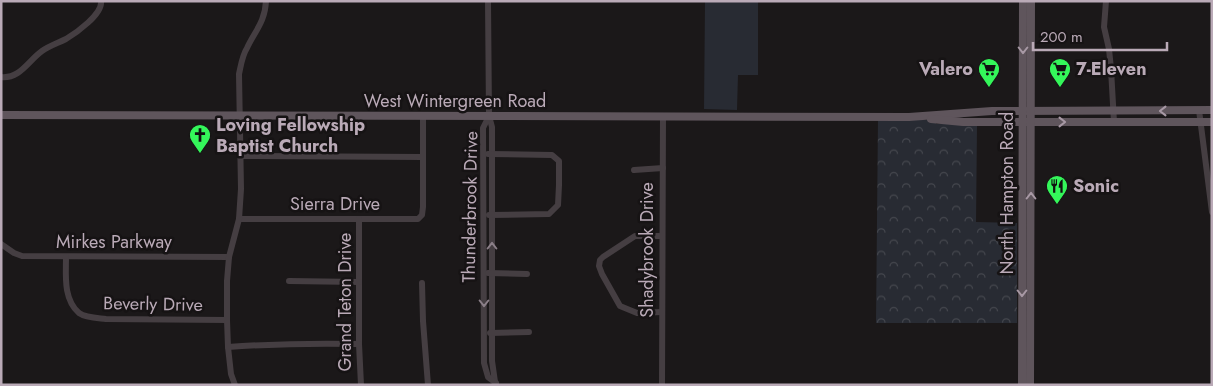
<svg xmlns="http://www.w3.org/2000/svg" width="1213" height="386" viewBox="0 0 1213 386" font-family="Jost,sans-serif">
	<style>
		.grass { fill: #282b33 }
		.park { fill: url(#park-crowns) }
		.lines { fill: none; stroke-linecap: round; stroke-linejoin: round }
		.minor { stroke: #453e42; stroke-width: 6 }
		.major { stroke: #5f555c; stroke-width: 8 }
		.oneway { stroke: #a899a5 }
		.oneway2 { stroke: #8b7f88 }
		.labels { text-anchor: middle; stroke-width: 5; stroke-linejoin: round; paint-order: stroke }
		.poi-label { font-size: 18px; font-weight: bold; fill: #baaab7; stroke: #161314; text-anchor: start }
		.street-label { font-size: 18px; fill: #baaab7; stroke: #161314 }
	</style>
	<defs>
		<pattern id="park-crowns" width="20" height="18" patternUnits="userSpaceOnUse" patternTransform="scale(1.25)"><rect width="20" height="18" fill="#282b33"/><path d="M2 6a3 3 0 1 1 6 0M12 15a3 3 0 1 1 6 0" fill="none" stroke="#45474e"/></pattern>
	</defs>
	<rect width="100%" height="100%" fill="#1b1819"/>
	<polygon class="grass" points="705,1 758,1 758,75 738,75 737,110 704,109"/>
	<polygon class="park" points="878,120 936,120 936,124 977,124 976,222 1017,223 1017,323 876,323"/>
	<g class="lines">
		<g class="minor">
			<polyline points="488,1 489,116 492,127 492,361 495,382"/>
			<polyline points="1106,1 1104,27 1109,49 1111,69 1114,122"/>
			<path d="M1,77C20,79 28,61 42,51C49,46 58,43 66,39C76,33 103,14 101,1"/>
			<polyline points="1199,110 1212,212"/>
			<polyline points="489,116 483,128 484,363 488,377 496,383"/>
			<polyline points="488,154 552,155 559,161 559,185 558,205 549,214 489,215"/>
			<polyline points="240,156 423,157"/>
			<polyline points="634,170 663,168"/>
			<polyline points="239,219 418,219 422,215 423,207 423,115"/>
			<polyline points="359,219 359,344 361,385"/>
			<polyline points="1,244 14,253 22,256 229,257"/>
			<path d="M66,257C66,275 63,299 79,313C86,318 98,318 106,319L227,320"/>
			<polyline points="488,273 527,274"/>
			<polyline points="289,281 359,282"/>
			<polyline points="422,283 423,321 428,385"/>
			<polyline points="662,312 637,313 620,306 602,274 599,266 600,260 603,257 635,236 662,236"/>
			<polyline points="490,333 529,332"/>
			<path d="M228,347C272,344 315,343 359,344"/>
			<path d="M235,385L231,374L228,347L227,320V281L229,257L239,219L241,189L239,74C241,65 242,56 247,48C255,31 265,22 266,1"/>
			<polyline points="662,385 663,116"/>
		</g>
		<g class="major">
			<polyline points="1,115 909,117 992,111 1212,110"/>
			<polyline points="931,119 963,122 1212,122"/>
			<polyline points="1022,385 1023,1"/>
			<polyline points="1030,385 1031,1"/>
		</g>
	</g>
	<defs><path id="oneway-chevron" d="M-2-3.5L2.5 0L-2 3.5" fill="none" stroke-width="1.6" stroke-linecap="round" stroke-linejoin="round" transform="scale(1.25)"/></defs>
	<g class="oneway">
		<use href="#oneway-chevron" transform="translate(1023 50) rotate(90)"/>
		<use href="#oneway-chevron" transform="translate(1163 111) rotate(180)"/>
		<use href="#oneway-chevron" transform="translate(1062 122)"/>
		<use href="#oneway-chevron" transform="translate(1031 196) rotate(-90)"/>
		<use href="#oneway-chevron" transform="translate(1022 293) rotate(90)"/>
	</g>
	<g class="oneway2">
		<use href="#oneway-chevron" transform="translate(492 246) rotate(-90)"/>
		<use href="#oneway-chevron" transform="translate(484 303) rotate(90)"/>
	</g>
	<defs>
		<g id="supermarket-pin" transform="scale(1.125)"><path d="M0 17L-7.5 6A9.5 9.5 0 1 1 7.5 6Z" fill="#34f65a" stroke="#161314"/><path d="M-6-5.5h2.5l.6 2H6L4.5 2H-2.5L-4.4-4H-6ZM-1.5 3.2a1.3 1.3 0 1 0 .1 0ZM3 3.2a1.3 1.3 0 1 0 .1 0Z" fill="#111"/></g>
		<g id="church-pin" transform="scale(1.125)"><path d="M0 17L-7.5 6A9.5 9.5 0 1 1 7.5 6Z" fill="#34f65a" stroke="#161314"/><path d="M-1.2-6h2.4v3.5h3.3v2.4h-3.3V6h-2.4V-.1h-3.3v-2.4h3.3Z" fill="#111"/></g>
		<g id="restaurant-pin" transform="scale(1.125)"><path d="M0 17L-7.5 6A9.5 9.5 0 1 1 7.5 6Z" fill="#34f65a" stroke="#161314"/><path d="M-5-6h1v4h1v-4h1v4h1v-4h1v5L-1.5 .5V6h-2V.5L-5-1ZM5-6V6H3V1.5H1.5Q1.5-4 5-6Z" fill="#111"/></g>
	</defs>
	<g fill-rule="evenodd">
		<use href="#supermarket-pin" x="989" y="69"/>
		<use href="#supermarket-pin" x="1060" y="69"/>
		<use href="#church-pin" x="200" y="135"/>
		<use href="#restaurant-pin" x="1057" y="186"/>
	</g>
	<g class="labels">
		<g class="poi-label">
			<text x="973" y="75" text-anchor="end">Valero</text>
			<text x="1076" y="75">7-Eleven</text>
			<text x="216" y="131">Loving Fellowship<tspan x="216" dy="21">Baptist Church</tspan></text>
			<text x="1073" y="192">Sonic</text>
		</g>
		<g class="street-label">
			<text x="455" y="107">West Wintergreen Road</text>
			<text transform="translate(1007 193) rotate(-90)" y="6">North Hampton Road</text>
			<text x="335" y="210">Sierra Drive</text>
			<text transform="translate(470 207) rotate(-89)" y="6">Thunderbrook Drive</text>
			<text x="114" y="248">Mirkes Parkway</text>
			<text transform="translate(647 250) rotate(-90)" y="6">Shadybrook Drive</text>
			<text transform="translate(345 302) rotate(-90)" y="6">Grand Teton Drive</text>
			<text transform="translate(153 304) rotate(1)" y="6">Beverly Drive</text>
		</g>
	</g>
	<rect width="1213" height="386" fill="none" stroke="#baaab7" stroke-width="5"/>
	<path d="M1033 42v8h134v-8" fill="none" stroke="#baaab7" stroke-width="2.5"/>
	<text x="1040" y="42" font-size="15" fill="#baaab7" stroke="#161314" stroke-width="4" paint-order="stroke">200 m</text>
</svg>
